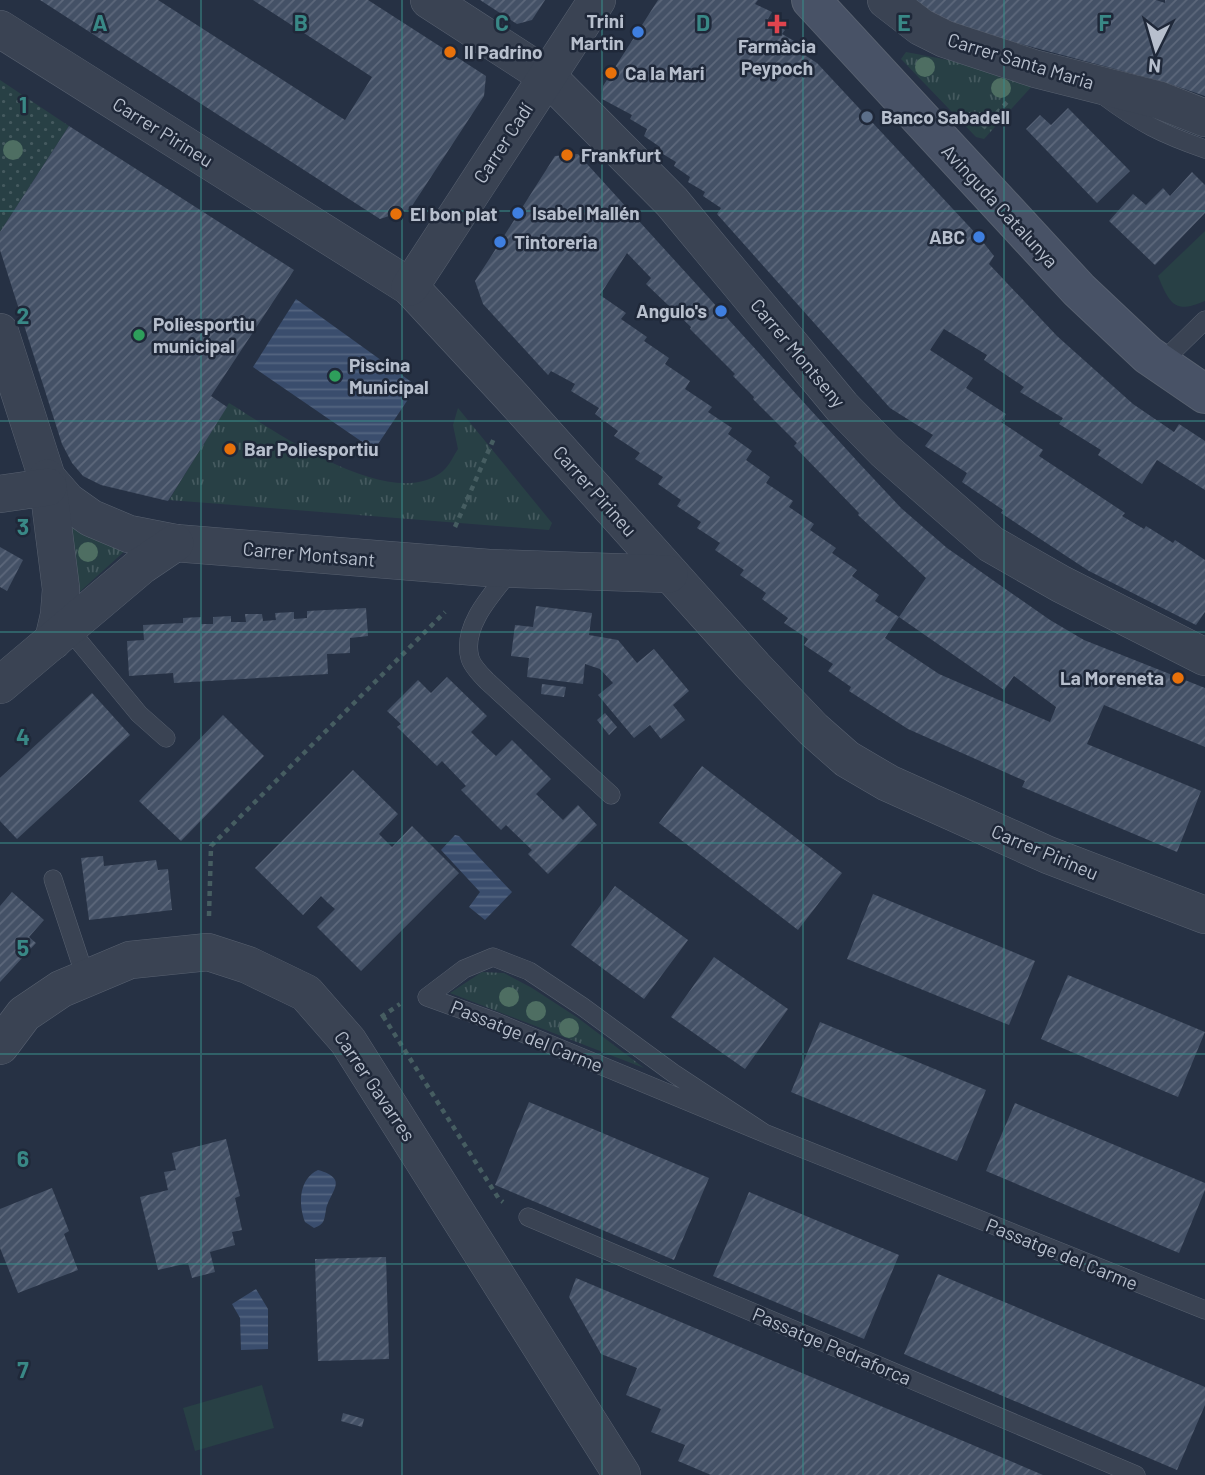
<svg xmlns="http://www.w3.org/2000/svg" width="1205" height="1475" viewBox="0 0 1205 1475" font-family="Barlow,sans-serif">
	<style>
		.grass { fill: url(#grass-tufts) }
		.park { fill: url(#park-dots) }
		.garden { fill: #284045 }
		.water { fill: url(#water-rules) }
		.building { fill: url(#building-hatch); fill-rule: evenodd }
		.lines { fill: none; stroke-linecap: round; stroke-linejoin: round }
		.service-casing { stroke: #586170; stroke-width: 19 }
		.minor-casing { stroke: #586170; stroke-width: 38 }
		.secondary-casing { stroke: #586170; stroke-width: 40 }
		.path { stroke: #465d61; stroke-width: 4.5; stroke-dasharray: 5 5; stroke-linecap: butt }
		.service { stroke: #3a4353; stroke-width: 18 }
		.minor { stroke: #3a4353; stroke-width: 37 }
		.secondary { stroke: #485266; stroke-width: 38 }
		.tree { fill: #4e6e62 }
		.grid { fill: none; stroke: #398886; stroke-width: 2; stroke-opacity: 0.55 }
		.health-dot { fill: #e0444e; stroke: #1f2839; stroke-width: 2.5 }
		.shop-dot { fill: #3f7fe0; stroke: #1f2839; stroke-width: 2.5 }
		.food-dot { fill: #e8710a; stroke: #1f2839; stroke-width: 2.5 }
		.service-dot { fill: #5c6f8a; stroke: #1f2839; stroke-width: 2.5 }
		.leisure-dot { fill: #2e9e5b; stroke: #1f2839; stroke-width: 2.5 }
		.labels { text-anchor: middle; stroke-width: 5; stroke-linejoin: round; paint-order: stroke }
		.poi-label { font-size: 19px; font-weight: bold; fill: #b7bfcd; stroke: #1f2839; text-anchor: start }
		.street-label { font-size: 19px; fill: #b7bfcd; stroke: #1f2839 }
		.grid-label { font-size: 23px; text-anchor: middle; font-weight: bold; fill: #398886; stroke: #1f2839; stroke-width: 5; stroke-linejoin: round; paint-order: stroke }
	</style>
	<defs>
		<pattern id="grass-tufts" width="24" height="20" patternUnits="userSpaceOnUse" patternTransform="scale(1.75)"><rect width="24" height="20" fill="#284045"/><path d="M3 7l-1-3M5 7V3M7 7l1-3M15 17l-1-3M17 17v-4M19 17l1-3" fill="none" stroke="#455a5f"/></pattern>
		<pattern id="park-dots" width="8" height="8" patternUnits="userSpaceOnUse" patternTransform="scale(1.75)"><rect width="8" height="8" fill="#284045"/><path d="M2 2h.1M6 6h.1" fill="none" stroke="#455a5f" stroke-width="1.8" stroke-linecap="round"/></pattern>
		<pattern id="water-rules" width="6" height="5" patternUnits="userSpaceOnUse" patternTransform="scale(1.75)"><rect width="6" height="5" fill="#3a4d6d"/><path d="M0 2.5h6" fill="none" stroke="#546581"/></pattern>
		<pattern id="building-hatch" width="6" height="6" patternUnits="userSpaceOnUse" patternTransform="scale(1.75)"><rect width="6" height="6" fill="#445166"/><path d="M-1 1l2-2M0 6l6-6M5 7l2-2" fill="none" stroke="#5d687b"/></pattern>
	</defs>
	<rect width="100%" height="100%" fill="#263144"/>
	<g class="grass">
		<polygon points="906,52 959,62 1034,84 984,139 976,137 901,59"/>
		<path d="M229,403C275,431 392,514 443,471C449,466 454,455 458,449L453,425L458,408L552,523L549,530L169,500Z"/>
		<polygon points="64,514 127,549 74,597"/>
		<polygon points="482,972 504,973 532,988 578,1018 644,1068 450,993"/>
	</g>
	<polygon class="park" points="0,80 69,126 0,232"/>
	<g class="garden">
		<path d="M1205,231V301C1175,314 1170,305 1158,276Z"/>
		<polygon points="262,1385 274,1428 195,1451 183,1408"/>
	</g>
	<g class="water">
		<polygon points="296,299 417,386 374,450 253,367"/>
		<polygon points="455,835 459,836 512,892 485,920 469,907 480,892 441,850"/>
		<path d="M318,1170C350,1179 330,1191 326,1210C324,1220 325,1224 314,1228L305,1222C298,1203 299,1179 318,1170Z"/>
		<polygon points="256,1289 268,1309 268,1349 241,1350 240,1318 232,1304"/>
	</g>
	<g class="building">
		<polygon points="40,0 158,0 345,120 372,77 253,0 368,0 486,76 484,96 410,209 380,219"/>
		<polygon points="480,0 545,0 532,20 517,24"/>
		<polygon points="658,0 758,0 755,4 772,12 768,19 785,30 782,34 801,45 797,50 817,63 979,237 994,256 989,264 1057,336 1133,404 1174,432 1179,424 1205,441 1205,490 1157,460 1142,484 1098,455 1101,450 1059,424 1063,418 1020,392 1024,387 984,360 987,355 944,329 930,350 973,378 966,388 1006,414 1001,422 1043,450 1039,456 1125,513 1122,516 1144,529 1146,526 1173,543 1175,540 1205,560 1205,612 1196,625 1089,571 1001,513 1003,510 962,482 967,473 925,446 933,435 890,408 717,214 721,208 703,196 705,192 688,182 690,177 674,166 676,162 658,151 660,147 644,136 647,129 630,119 632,115 602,99 603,86"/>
		<polygon points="916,0 1156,0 1165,3 1165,0 1205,0 1205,96 1164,82 987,35 955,30"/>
		<polygon points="1068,108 1130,171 1097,203 1026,129 1040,115 1051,125"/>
		<polygon points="69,126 294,270 211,396 227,407 168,501 101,485 83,476 72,463 62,444 0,250 0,232"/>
		<path d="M578,154L858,462L901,508L947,548L1050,620L1084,640L1205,688V747L1104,705L1087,744L1201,791L1177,852L1022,787L1025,781L908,729L849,691L851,687L828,671L833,664L804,645L808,639L784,623L788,618L762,599L766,593L740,575L744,570L715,550L720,543L697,528L701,522L677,506L681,500L658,484L663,477L635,459L640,453L614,436L618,431L595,414L599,408L571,391L575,384L551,371L548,375L483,304L475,281L488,261L555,156ZM627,253L651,278L646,284L691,327L690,329L735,374L733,376L754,397L753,399L797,443L794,446L859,513L858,515L926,578L899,617L875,601L879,595L852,576L857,570L832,553L836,548L810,530L814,524L789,507L793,501L766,483L770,477L746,460L752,451L728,434L732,428L708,412L712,407L685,389L690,381L665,364L669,358L644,341L647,337L621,319L626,313L600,295ZM899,617L1004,690L1014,676L1056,707L1050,722L939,674L885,638Z"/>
		<polygon points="1192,172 1205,185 1205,213 1155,265 1109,221 1133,194 1146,205 1163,188 1170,196"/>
		<polygon points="0,547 23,560 7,591 0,587"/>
		<polygon points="536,606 592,613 589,635 618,640 637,663 654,649 689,691 673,705 685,720 661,739 650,725 634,738 598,695 613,683 600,669 585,664 583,684 527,677 529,658 511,656 515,625 533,627"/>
		<polygon points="366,608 368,636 350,638 350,653 327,654 328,674 174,683 173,673 129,676 127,641 144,640 143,625 183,623 183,618 201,617 201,624 213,624 213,617 231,616 231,622 246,622 245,614 262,614 263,621 276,620 275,613 294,612 294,619 307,618 307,611"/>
		<polygon points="447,677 487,716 471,732 483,744 496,756 512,740 551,779 536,794 563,820 578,805 597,825 548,874 528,854 532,850 506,825 501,830 461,790 466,786 442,761 437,766 397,727 401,724 387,711 418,680 431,693"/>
		<polygon points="542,684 566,687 564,697 541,694"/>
		<polygon points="92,693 130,735 17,839 0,821 0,778"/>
		<polygon points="605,713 617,727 609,735 597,720"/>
		<polygon points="223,715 264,756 181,841 139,801"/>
		<polygon points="702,766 842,873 798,930 659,823"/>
		<polygon points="353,770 398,814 379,834 392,847 412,826 459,873 361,971 317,927 335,909 328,903 321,896 303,915 255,868"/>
		<polygon points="103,856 104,866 156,860 158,870 168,869 172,910 89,920 81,858"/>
		<polygon points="615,886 688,940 644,999 571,945"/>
		<polygon points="12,892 44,920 29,937 36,943 0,982 0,906"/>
		<polygon points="873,894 1035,961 1009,1025 847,959"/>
		<polygon points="714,957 788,1009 745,1069 671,1017"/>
		<polygon points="1068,975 1205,1032 1178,1097 1041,1039"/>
		<polygon points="820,1022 986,1090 957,1161 791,1092"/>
		<polygon points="529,1102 709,1178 674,1260 495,1185"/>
		<polygon points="1015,1103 1205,1183 1205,1190 1179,1253 986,1171"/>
		<polygon points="226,1139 240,1196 235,1198 242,1230 232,1232 235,1245 210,1252 215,1272 192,1278 188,1263 158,1270 140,1197 168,1190 164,1172 176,1170 172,1153"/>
		<polygon points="52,1188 69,1231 64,1234 78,1270 18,1293 0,1248 0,1209"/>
		<polygon points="749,1192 899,1255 864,1339 713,1276"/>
		<polygon points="386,1257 389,1359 318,1361 315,1259"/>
		<polygon points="938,1274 1205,1387 1205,1405 1177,1470 904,1354"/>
		<polygon points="576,1278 895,1412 1043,1475 711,1475 678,1461 685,1445 651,1432 661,1409 626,1395 637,1368 601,1354 569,1297"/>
		<polygon points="343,1413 364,1419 362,1427 341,1421"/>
	</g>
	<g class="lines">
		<g class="service-casing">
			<g id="service">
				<path d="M1104,96C1140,123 1162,134 1205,149"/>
				<polyline points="1160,364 1205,320"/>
				<path d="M512,569C493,593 461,626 470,658C472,666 481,675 487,681L611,795"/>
				<polyline points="68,628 139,714 166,738"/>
				<polyline points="53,879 86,979"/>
				<polyline points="764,1133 673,1073 583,1007 529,971 493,957 464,969 427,997 496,1022 764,1133 1205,1310"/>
				<polyline points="528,1217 1136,1475"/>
			</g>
		</g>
		<g class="minor-casing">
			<g id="minor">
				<polyline points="429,0 548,77 672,202 842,407 885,451 991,544 1061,584 1205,657"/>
				<polyline points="886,0 921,27 945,39 1036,69 1159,100 1205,118"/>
				<polyline points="0,29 410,287 511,396 754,667 813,729 847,759 888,783 1048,855 1205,915"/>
				<polyline points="410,287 597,0"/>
				<polyline points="0,332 47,478 67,501 91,518 129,534 175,543 489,568 669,574"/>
				<polyline points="47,478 61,589 59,615 53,641"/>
				<polyline points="0,494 48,487"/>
				<polyline points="0,685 141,566 175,543"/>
				<polyline points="0,1046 24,1014 61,989 130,960 208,952 248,965 306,993 348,1041 622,1475"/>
			</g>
		</g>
		<g class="secondary-casing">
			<polyline id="secondary" points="811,0 1079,290 1148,355 1205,394"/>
		</g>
		<g class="path">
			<polyline points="983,128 1008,101"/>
			<polyline points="455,527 495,436"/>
			<polyline points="209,916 211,846 445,612"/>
			<polyline points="383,1016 499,1199 503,1202"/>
			<polyline points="381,1017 400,1004"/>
		</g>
		<use href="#service" class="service"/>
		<use href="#minor" class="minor"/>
		<use href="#secondary" class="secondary"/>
	</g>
	<g class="tree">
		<circle cx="925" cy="67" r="10"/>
		<circle cx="1001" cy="88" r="10"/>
		<circle cx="13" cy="150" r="10"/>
		<circle cx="88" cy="552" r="10"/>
		<circle cx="509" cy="997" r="10"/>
		<circle cx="536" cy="1011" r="10"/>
		<circle cx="569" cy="1028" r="10"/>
	</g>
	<path class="grid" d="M201,0V1475M402,0V1475M602,0V1475M803,0V1475M1004,0V1475M0,211H1205M0,421H1205M0,632H1205M0,843H1205M0,1054H1205M0,1264H1205"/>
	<path class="health-dot" d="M773.5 13.5h7v7h7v7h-7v7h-7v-7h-7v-7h7z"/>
	<g class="shop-dot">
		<circle cx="638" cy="32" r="7"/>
		<circle cx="518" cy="213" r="7"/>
		<circle cx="979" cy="237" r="7"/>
		<circle cx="500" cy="242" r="7"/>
		<circle cx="721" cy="311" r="7"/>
	</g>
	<g class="food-dot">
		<circle cx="450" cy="52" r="7"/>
		<circle cx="611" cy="73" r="7"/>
		<circle cx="567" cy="155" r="7"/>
		<circle cx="396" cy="214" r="7"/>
		<circle cx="230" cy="449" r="7"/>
		<circle cx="1178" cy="678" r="7"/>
	</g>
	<circle class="service-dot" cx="867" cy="117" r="7"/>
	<g class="leisure-dot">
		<circle cx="139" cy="335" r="7"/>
		<circle cx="335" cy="376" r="7"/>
	</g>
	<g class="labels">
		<g class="poi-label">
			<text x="624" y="28" text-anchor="end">Trini<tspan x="624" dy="22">Martin</tspan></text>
			<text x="777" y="53" text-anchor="middle">Farmàcia<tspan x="777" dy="22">Peypoch</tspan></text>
			<text x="464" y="59">Il Padrino</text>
			<text x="625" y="80">Ca la Mari</text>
			<text x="881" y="124">Banco Sabadell</text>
			<text x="581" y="162">Frankfurt</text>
			<text x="532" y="220">Isabel Mallén</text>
			<text x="410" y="221">El bon plat</text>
			<text x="965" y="244" text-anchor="end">ABC</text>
			<text x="514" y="249">Tintoreria</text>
			<text x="707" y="318" text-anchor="end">Angulo's</text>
			<text x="153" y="331">Poliesportiu<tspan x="153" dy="22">municipal</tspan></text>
			<text x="349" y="372">Piscina<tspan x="349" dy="22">Municipal</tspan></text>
			<text x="244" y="456">Bar Poliesportiu</text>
			<text x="1164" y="685" text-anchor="end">La Moreneta</text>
		</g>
		<g class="street-label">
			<text transform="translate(1021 61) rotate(17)" y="7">Carrer Santa Maria</text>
			<text transform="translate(163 132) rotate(32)" y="7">Carrer Pirineu</text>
			<text transform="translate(503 143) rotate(-57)" y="7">Carrer Cadí</text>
			<text transform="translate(1000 206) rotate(47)" y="7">Avinguda Catalunya</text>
			<text transform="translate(798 353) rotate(50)" y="7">Carrer Montseny</text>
			<text transform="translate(595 491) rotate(48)" y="7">Carrer Pirineu</text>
			<text transform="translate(309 554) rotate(5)" y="7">Carrer Montsant</text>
			<text transform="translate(1045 852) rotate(23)" y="7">Carrer Pirineu</text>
			<text transform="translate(527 1036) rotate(22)" y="7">Passatge del Carme</text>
			<text transform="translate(375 1086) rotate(56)" y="7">Carrer Gavarres</text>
			<text transform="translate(1062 1254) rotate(22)" y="7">Passatge del Carme</text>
			<text transform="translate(832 1346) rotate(23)" y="7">Passatge Pedraforca</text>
		</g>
	</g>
	<g class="grid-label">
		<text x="100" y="31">A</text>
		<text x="301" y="31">B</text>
		<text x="502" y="31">C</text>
		<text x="703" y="31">D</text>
		<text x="904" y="31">E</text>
		<text x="1105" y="31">F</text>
		<text x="23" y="113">1</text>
		<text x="23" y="324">2</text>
		<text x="23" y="535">3</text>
		<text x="23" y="745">4</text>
		<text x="23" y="956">5</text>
		<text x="23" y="1167">6</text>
		<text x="23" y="1378">7</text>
	</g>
	<g transform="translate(1156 49) rotate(185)" stroke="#1f2839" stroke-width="5" paint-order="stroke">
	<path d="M0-5L12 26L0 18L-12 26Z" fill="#b7bfcd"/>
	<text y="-10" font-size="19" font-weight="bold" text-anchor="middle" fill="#b7bfcd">N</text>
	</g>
</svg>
